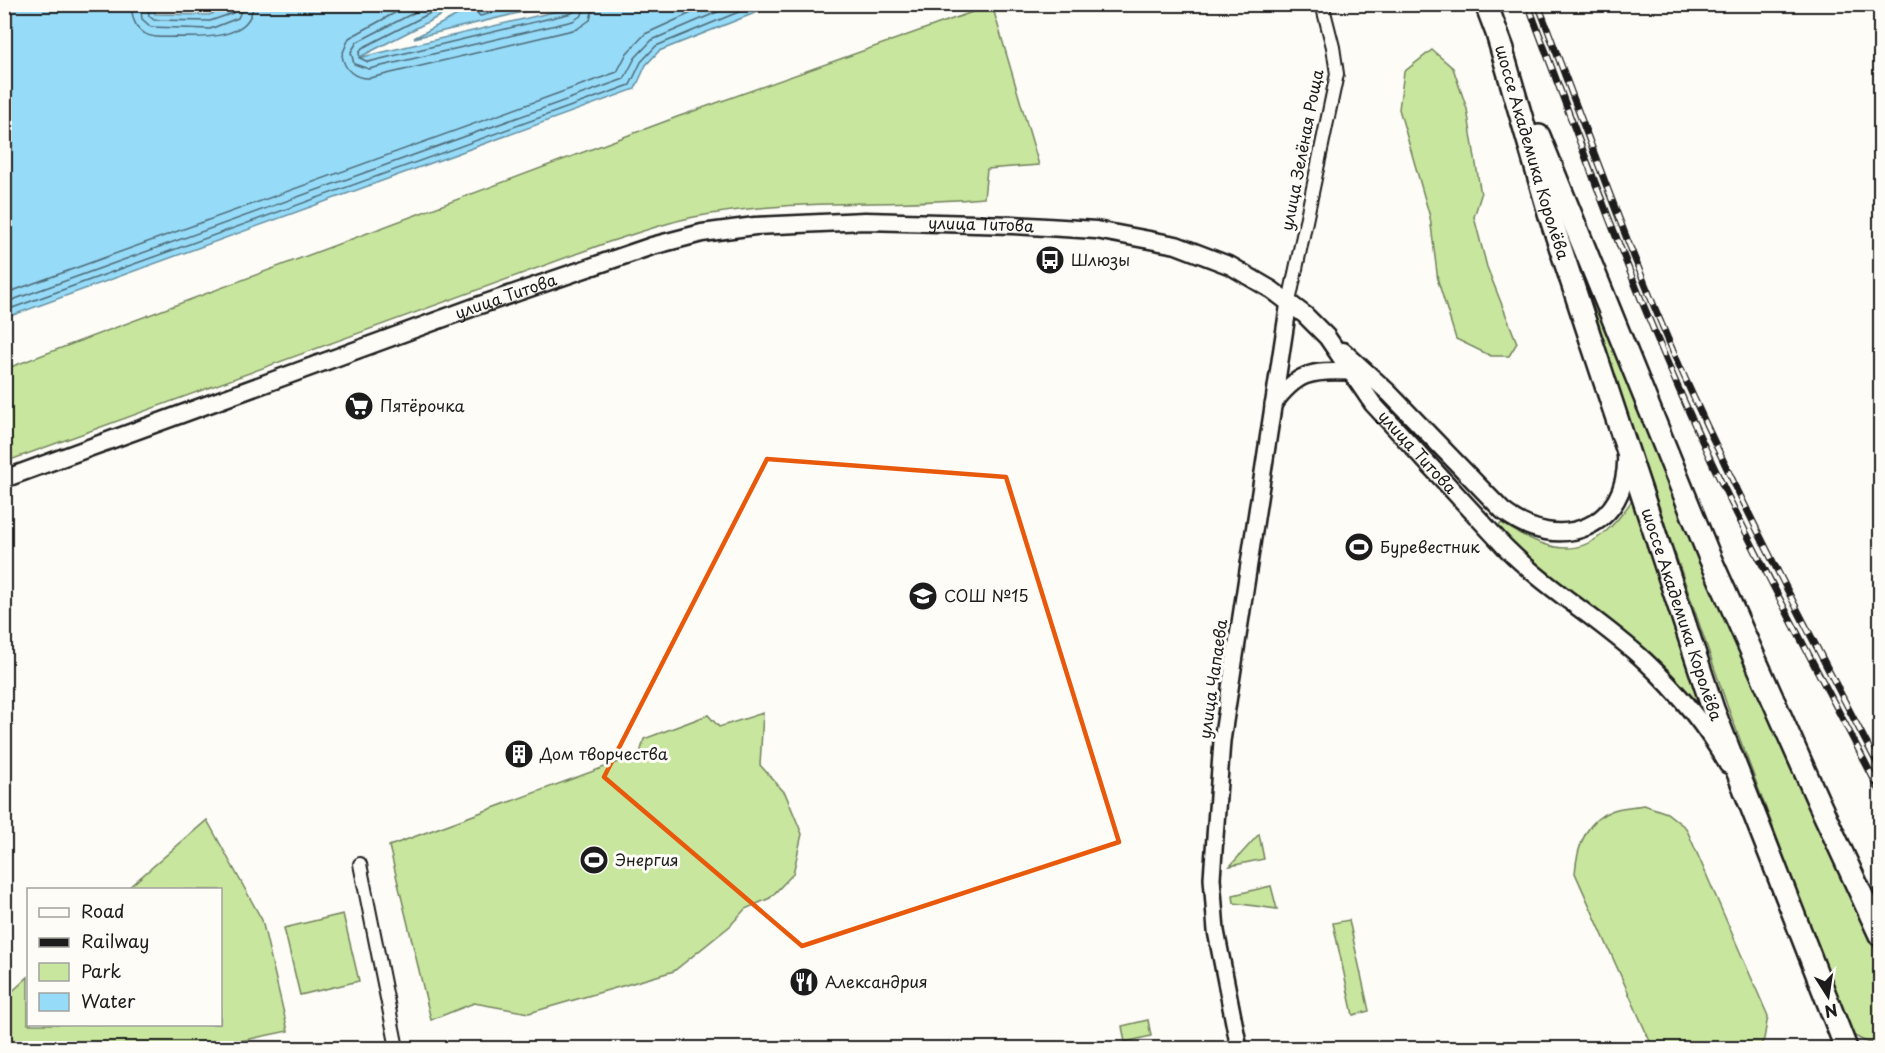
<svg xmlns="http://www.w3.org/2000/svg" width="1885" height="1053" viewBox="0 0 1885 1053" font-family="'Playpen Sans',sans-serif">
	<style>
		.green { fill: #c8e69e; stroke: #72815d; stroke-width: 1.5 }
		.water { fill: #96dbf8; stroke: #658fa0; stroke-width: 1.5 }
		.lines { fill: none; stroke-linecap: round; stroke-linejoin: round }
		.shore { stroke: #4d6874; stroke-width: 1.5 }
		.minor-casing { stroke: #1c1c1c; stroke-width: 16 }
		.tertiary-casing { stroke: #1c1c1c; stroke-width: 20 }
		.secondary-casing { stroke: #1c1c1c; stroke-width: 21 }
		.trunk-casing { stroke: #1c1c1c; stroke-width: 26 }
		.minor { stroke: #fdfcf7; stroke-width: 12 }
		.tertiary { stroke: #fdfcf7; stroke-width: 15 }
		.secondary { stroke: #fdfcf7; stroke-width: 16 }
		.trunk { stroke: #fdfcf7; stroke-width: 21 }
		.rail-casing { stroke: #1c1c1c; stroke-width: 7 }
		.rail { stroke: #fdfcf7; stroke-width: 4.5; stroke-dasharray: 14; stroke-linecap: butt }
		.marked { fill: none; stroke: #e8590c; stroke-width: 4.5; stroke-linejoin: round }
		.labels { text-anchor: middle; stroke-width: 6; stroke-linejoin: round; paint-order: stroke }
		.street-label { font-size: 16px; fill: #1c1c1c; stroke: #fdfcf7 }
		.poi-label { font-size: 16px; fill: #1c1c1c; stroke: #fdfcf7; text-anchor: start }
	</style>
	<rect width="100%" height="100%" fill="#fdfcf7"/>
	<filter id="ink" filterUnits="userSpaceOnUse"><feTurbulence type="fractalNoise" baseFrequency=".0167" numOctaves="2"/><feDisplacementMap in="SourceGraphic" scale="12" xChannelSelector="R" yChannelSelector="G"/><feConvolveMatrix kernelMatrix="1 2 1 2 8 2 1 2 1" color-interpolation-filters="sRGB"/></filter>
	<g filter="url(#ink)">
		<g class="green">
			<path d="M992,5L1039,165L987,169L984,198C888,207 789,198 694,217C664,223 635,234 606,243L5,462V369L677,117Z"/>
			<polygon points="1432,50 1453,68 1467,109 1481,195 1474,217 1487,267 1517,343 1509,356 1491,356 1456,339 1438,281 1430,217 1399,109 1404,72"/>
			<path d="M1567,223L1701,558L1803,793L1880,960V1041C1869,1046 1861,1039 1851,1034L1727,705L1623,401Z"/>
			<path d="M1633,499L1699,703L1656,660L1533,563L1497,527L1502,523C1562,561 1593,558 1633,499Z"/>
			<polygon points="763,713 760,765 785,793 802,834 793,874 770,898 745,909 730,926 674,971 529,1013 474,1003 431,1020 389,846 640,754 644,739 708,715 719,727"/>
			<path d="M1644,805L1667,813L1686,828L1768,1016L1764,1039L1759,1048H1653L1575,873C1577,849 1585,821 1611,811C1620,807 1633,807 1644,805Z"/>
			<polygon points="207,820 262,920 288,1031 207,1048 5,1048 5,998 28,977 28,1024 220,1024 220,890 127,889"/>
			<polygon points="1259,834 1264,859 1230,866"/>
			<polygon points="1271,886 1277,909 1234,903 1233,895"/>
			<polygon points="343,914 359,981 300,995 284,928"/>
			<polygon points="1349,920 1369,1011 1353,1015 1333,923"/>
			<polygon points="1148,1020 1151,1036 1125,1042 1122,1026"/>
		</g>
		<g class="water">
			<polygon points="238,4 461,5 358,58 583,5 775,5 659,51 646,65 635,89 5,318 5,5 154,5 155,14 209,15"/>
			<polygon points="478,4 552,4 552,5 414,38"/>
		</g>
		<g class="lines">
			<g class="shore">
				<path d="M131,4C132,16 134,27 144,33C153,39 166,37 176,37C201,38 252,40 253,4"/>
				<polyline points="140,4 142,19 151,27 210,29 238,18 244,4"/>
				<polyline points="148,4 149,16 154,20 210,21 233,13 237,4"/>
				<path d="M411,4L349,38L342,55C344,70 355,79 370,78L577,29L590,20L594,4"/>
				<polyline points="431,4 357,42 351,52 354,64 369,69 573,21 582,15 585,4"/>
				<polyline points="448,4 362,48 359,53 360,58 368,62 572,13 576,10 577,4"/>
				<polyline points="479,4 477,13 480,16 527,4"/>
				<polyline points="4,294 617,72 627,53 645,34 711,4"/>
				<polyline points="4,303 624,79 635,58 652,40 736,4"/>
				<polyline points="4,311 630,85 641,62 656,46 758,4"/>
			</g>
			<g class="minor-casing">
				<g id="minor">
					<polyline points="1289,302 1337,74 1333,47 1322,4"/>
					<polyline points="360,864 397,1048"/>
				</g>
			</g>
			<g class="tertiary-casing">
				<g id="tertiary">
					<path d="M1273,405C1296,373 1311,370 1349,372"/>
					<polyline points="1239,1048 1216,931 1212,878 1222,741 1289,302"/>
				</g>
			</g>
			<g class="secondary-casing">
				<g id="secondary">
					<path d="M1343,351L1389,393L1503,511C1559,555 1630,528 1626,453"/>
					<path id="s1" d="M4,479L477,306L652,246L702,233L755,226L865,221L1013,225L1096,230L1176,245L1231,266L1272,290L1305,315L1327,337L1373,404L1505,547C1548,590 1601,620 1645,661C1677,691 1706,726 1728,765"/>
				</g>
			</g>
			<g class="trunk-casing">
				<g id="trunk">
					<polyline points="1486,4 1503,49"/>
					<path id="s2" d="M1498,37L1550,216L1713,709L1846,1048"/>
					<polyline points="1539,136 1710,558 1819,803 1880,935"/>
				</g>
			</g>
			<use href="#minor" class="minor"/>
			<use href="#tertiary" class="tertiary"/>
			<use href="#secondary" class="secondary"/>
			<use href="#trunk" class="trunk"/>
			<g class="rail-casing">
				<g id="rail">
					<path d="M1528,4C1589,167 1649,332 1724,488C1774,591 1828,690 1880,791"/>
					<path d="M1538,4C1588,135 1635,269 1693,396C1751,523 1816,646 1880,769"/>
				</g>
			</g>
			<use href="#rail" class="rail"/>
		</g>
	</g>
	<path class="marked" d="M767,459L1006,477L1119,842L802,946L604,777Z"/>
	<defs>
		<g id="bus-disc" transform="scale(1.5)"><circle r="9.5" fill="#1c1c1c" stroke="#fdfcf7"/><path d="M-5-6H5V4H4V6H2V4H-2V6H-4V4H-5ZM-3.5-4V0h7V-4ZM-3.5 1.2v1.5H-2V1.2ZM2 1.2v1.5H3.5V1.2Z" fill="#fff"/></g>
		<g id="supermarket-disc" transform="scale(1.5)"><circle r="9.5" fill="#1c1c1c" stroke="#fdfcf7"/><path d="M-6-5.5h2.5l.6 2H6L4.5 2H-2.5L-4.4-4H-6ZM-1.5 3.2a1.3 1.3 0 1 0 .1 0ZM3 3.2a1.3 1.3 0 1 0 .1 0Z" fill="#fff"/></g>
		<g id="stadium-disc" transform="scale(1.5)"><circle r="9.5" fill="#1c1c1c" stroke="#fdfcf7"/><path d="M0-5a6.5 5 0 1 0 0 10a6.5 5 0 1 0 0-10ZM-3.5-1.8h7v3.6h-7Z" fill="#fff"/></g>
		<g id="school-disc" transform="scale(1.5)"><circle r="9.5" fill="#1c1c1c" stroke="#fdfcf7"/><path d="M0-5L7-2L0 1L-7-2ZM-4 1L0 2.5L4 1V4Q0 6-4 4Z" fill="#fff"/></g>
		<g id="building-disc" transform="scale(1.5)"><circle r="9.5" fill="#1c1c1c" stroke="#fdfcf7"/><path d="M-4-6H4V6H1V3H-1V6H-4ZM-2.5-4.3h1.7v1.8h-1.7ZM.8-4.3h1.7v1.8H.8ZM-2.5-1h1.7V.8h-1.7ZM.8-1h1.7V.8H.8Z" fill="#fff"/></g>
		<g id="restaurant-disc" transform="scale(1.5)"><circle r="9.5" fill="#1c1c1c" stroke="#fdfcf7"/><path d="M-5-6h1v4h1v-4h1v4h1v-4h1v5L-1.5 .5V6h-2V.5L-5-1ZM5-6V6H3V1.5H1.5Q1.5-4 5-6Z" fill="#fff"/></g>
	</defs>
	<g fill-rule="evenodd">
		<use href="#bus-disc" x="1050" y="260"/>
		<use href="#supermarket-disc" x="359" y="406"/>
		<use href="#stadium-disc" x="1359" y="547"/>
		<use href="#school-disc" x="923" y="596"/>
		<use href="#building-disc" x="519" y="754"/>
		<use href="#stadium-disc" x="594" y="860"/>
		<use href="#restaurant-disc" x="804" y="982"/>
	</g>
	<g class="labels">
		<g class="street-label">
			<text transform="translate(1302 150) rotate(-79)" y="6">улица Зелёная Роща</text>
			<text dy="6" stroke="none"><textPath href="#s2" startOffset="120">шоссе Академика Королёва</textPath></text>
			<text dy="6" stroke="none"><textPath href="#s1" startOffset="1020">улица Титова</textPath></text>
			<text dy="6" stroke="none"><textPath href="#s1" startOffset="534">улица Титова</textPath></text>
			<text dy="6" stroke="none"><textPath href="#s1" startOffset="1542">улица Титова</textPath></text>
			<text dy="6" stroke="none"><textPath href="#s2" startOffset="606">шоссе Академика Королёва</textPath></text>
			<text transform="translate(1213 679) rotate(-82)" y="6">улица Чапаева</text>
		</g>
		<g class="poi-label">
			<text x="1071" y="266">Шлюзы</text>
			<text x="380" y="412">Пятёрочка</text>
			<text x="1380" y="553">Буревестник</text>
			<text x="944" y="602">СОШ №15</text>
			<text x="540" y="760">Дом творчества</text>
			<text x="615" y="866">Энергия</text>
			<text x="825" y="988">Александрия</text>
		</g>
	</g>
	<rect width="1885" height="1053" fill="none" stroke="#fdfcf7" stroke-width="24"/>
	<rect x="12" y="12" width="1861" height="1029" fill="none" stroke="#1c1c1c" stroke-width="2" filter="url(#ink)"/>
	<rect x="27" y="888" width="195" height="138" fill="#fdfcf7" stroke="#a3a29f" stroke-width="1.5"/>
	<rect x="39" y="908" width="30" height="9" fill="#fdfcf7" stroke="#a3a29f" stroke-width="1.5"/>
	<text x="81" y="918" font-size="18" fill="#1c1c1c">Road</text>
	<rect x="39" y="938" width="30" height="9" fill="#1c1c1c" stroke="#a3a29f" stroke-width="1.5"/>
	<text x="81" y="948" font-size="18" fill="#1c1c1c">Railway</text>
	<rect x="39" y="963" width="30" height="18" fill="#c8e69e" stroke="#a3a29f" stroke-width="1.5"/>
	<text x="81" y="978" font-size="18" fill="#1c1c1c">Park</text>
	<rect x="39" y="993" width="30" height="18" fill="#96dbf8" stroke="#a3a29f" stroke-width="1.5"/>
	<text x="81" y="1008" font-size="18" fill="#1c1c1c">Water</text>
	<g transform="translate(1828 996) rotate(168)" stroke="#fdfcf7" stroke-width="4.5" paint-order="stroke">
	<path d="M0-4.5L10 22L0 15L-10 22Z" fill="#1c1c1c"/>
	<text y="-9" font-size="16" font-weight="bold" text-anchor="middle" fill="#1c1c1c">N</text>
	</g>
</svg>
